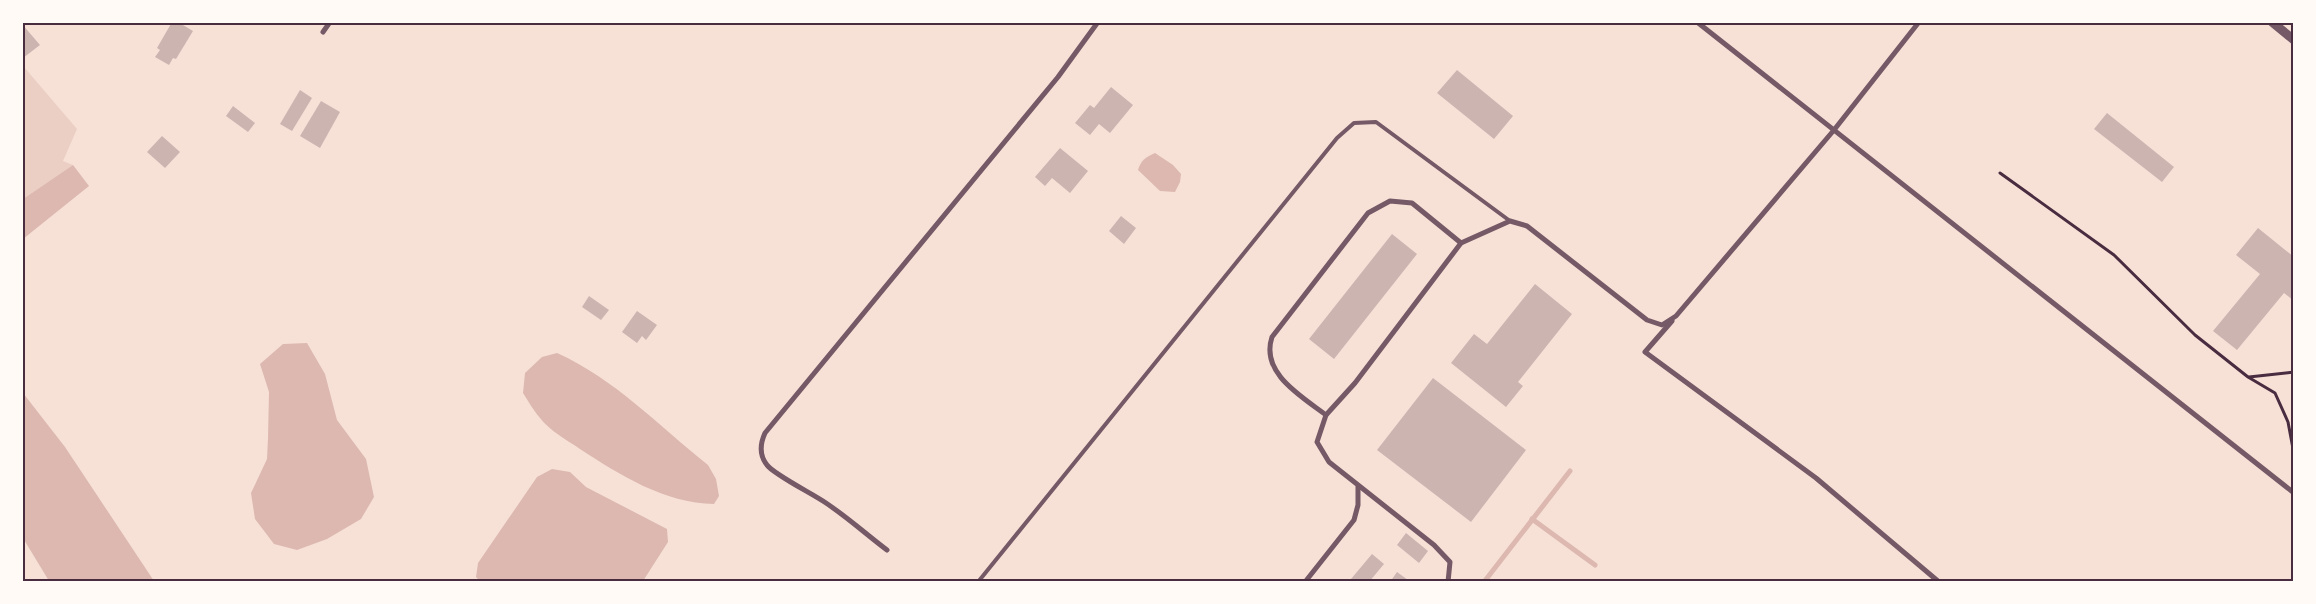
<svg xmlns="http://www.w3.org/2000/svg" width="2316" height="604" viewBox="0 0 2316 604" font-family="'Exo 2',sans-serif">
	<style>
		.green { fill: #ebcfc5 }
		.water { fill: #dcb8b0 }
		.lines { fill: none; stroke-linecap: round; stroke-linejoin: round }
		.stream { stroke: #dcb8b0; stroke-width: 5 }
		.building { fill: #ccb4b1 }
		.path { stroke: #4a2c40; stroke-width: 3 }
		.service { stroke: #755966; stroke-width: 4 }
		.minor { stroke: #755966; stroke-width: 5 }
		.tertiary { stroke: #755966; stroke-width: 9 }
		.neatline { fill: none; stroke: #4a2c40; stroke-width: 2 }
	</style>
	<rect width="100%" height="100%" fill="#f7e1d7"/>
	<polygon class="green" points="24,67 77,129 63,161 73,165 23,199"/>
	<g class="water">
		<path d="M1155,153L1173,165L1181,174L1180,182L1175,192L1160,191L1138,170C1141,160 1146,157 1155,153Z"/>
		<polygon points="73,165 89,186 23,239 23,199"/>
		<polygon points="307,343 325,374 337,420 366,459 374,497 361,519 327,539 297,550 274,544 255,519 251,493 267,459 268,438 269,392 260,364 283,344"/>
		<path d="M557,353C615,379 659,426 708,465L716,479L719,496L714,504C664,503 620,475 580,449C567,440 550,431 540,418C534,411 528,401 523,393L525,373L542,357Z"/>
		<polygon points="23,393 65,447 154,581 49,581 23,538"/>
		<polygon points="552,469 570,472 586,487 667,529 668,542 643,581 481,582 476,577 478,563 537,477"/>
	</g>
	<g class="lines">
		<g class="stream">
			<polyline points="1532,519 1595,565"/>
			<polyline points="1484,582 1570,471"/>
		</g>
	</g>
	<g class="building">
		<polygon points="172,22 178,22 193,31 176,59 173,58 169,65 155,57 160,50 157,48"/>
		<polygon points="22,24 40,45 23,58 22,57"/>
		<polygon points="1457,70 1513,116 1494,139 1437,93"/>
		<polygon points="1111,87 1133,105 1110,133 1099,124 1090,135 1075,123 1090,105 1094,108"/>
		<polygon points="300,90 312,98 292,131 280,124"/>
		<polygon points="321,101 340,112 320,148 300,136"/>
		<polygon points="233,106 255,123 248,132 226,116"/>
		<polygon points="2107,113 2174,167 2162,182 2094,129"/>
		<polygon points="162,136 180,152 165,168 147,152"/>
		<polygon points="1060,148 1088,171 1070,193 1052,178 1045,186 1035,177"/>
		<polygon points="1121,216 1136,228 1124,244 1109,231"/>
		<polygon points="2258,228 2294,257 2294,301 2284,293 2237,350 2213,331 2260,274 2236,255"/>
		<polygon points="1392,234 1417,254 1334,359 1309,339"/>
		<polygon points="1535,284 1572,314 1518,382 1523,386 1506,407 1451,363 1474,334 1487,344"/>
		<polygon points="589,296 609,310 601,320 582,307"/>
		<polygon points="637,311 657,325 646,340 642,336 637,343 622,332"/>
		<polygon points="1433,378 1526,450 1471,522 1377,450"/>
		<polygon points="1406,533 1428,551 1419,563 1397,545"/>
		<polygon points="1372,554 1384,564 1369,582 1354,582 1351,579"/>
		<polygon points="1397,572 1408,580 1407,582 1390,582"/>
	</g>
	<g class="lines">
		<g class="path">
			<polyline points="2000,173 2114,255 2195,335 2248,377 2275,393 2288,422 2294,454"/>
			<polyline points="2249,377 2294,372"/>
		</g>
		<polyline class="service" points="978,582 1337,138 1354,123 1376,122 1510,221"/>
		<g class="minor">
			<polyline points="1697,22 2294,493"/>
			<polyline points="323,32 330,22"/>
			<polyline points="1672,321 1645,352 1816,478 1939,582"/>
			<path d="M1326,415C1301,396 1260,373 1272,337L1368,213L1390,201L1412,203L1461,243"/>
			<path d="M887,550C866,534 847,517 826,503C813,494 773,474 767,465C759,455 760,444 765,433L1058,77L1098,22"/>
			<polyline points="1305,582 1354,520 1358,505 1358,487"/>
			<polyline points="1448,582 1450,562 1434,545 1329,462 1317,442 1326,415 1355,383 1461,243 1510,221 1527,226 1647,320 1662,325 1676,316 1834,130 1919,22"/>
		</g>
		<polyline class="tertiary" points="2272,22 2294,40"/>
	</g>
	<rect width="2316" height="604" fill="none" stroke="#fffaf5" stroke-width="48"/>
	<rect x="24" y="24" width="2268" height="556" class="neatline"/>
</svg>
